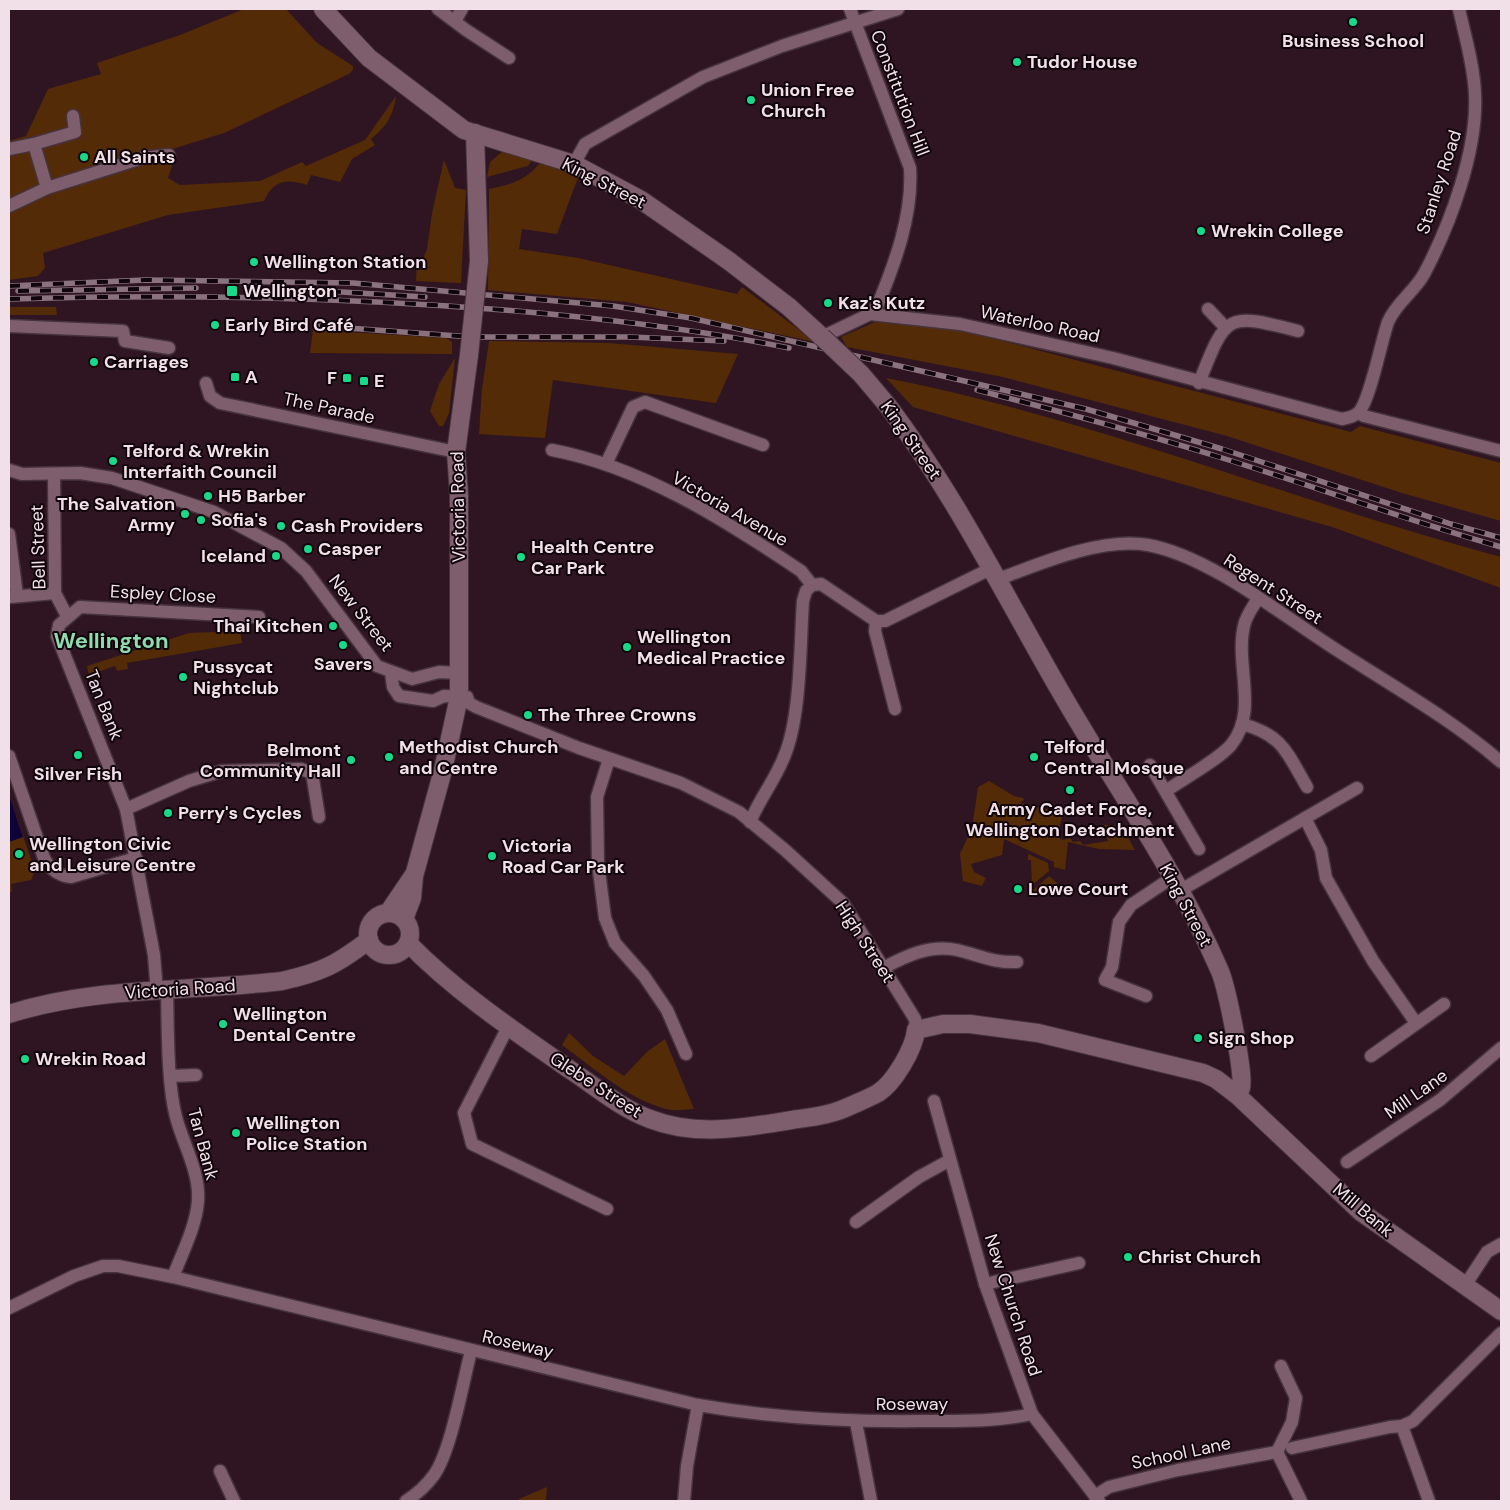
<svg xmlns="http://www.w3.org/2000/svg" width="1510" height="1510" viewBox="0 0 1510 1510" font-family="'DM Sans',sans-serif">
	<style>
		.green { fill: #542b07 }
		.water { fill: #0e0338 }
		.lines { fill: none; stroke-linecap: round; stroke-linejoin: round }
		.street-casing { stroke: #46333c; stroke-width: 15 }
		.secondary-casing { stroke: #46333c; stroke-width: 20 }
		.street { stroke: #7e5e6d; stroke-width: 12 }
		.secondary { stroke: #7e5e6d; stroke-width: 18 }
		.rail-casing { stroke: #8a737e; stroke-width: 5.5 }
		.rail { stroke: #10050a; stroke-width: 4; stroke-dasharray: 11; stroke-linecap: butt }
		.secondary-bridge-casing { stroke: #46333c; stroke-width: 20; stroke-linecap: butt }
		.secondary-bridge { stroke: #7e5e6d; stroke-width: 18 }
		.poi-dot { fill: #17d989; stroke: #10050a; stroke-width: 2 }
		.labels { text-anchor: middle; stroke-width: 4; stroke-linejoin: round; paint-order: stroke }
		.poi-label { font-size: 18px; font-weight: bold; fill: #f2e0e8; stroke: #10050a; text-anchor: start }
		.street-label { font-size: 18px; fill: #f2e0e8; stroke: #10050a }
		.district-label { font-size: 22px; font-weight: bold; fill: #8edbae; stroke: #10050a }
	</style>
	<rect width="100%" height="100%" fill="#2f1522"/>
	<g class="green">
		<path d="M244,9H286L317,43L353,66V70L349,74L224,133L169,150L172,166L168,178L180,185L260,181L302,162L306,166L365,140L396,96C393,116 387,126 371,139L375,145L352,159L340,182L311,175L307,185C286,178 273,181 264,201L168,215L43,253L45,268L38,276L9,280V141L26,136L48,89L101,74L97,63L180,35Z"/>
		<polygon points="503,151 534,157 528,166 487,177 490,162"/>
		<path d="M543,159L579,175L557,234L522,229L519,249L578,258L737,294L742,287L815,342L627,302L488,290L489,189C514,184 527,180 543,159Z"/>
		<polygon points="444,160 455,188 466,190 461,283 416,281 417,261 422,261 427,249 432,213"/>
		<polygon points="9,307 56,307 57,315 9,315"/>
		<polygon points="875,322 961,330 1351,432 1360,426 1501,463 1501,521 1402,493 1227,436 1003,377 847,347 841,337"/>
		<polygon points="313,330 446,338 452,342 452,354 310,353"/>
		<polygon points="489,341 608,343 738,354 716,403 553,380 545,438 479,434 482,389"/>
		<polygon points="455,358 449,413 443,426 439,426 430,411 439,384"/>
		<path d="M886,378C1096,419 1295,502 1501,557V588L1332,527L913,407Z"/>
		<polygon points="240,631 242,643 127,663 128,669 117,671 115,666 89,675 87,666 189,633"/>
		<polygon points="989,781 1014,796 1023,798 1024,800 1020,803 1063,813 1057,837 1063,840 1070,838 1073,842 1080,841 1083,845 1108,841 1104,825 1121,825 1135,850 1099,849 1068,842 1065,870 1054,867 1054,862 1004,839 1002,855 971,864 974,872 986,878 982,886 963,881 960,854 972,828 978,787"/>
		<polygon points="9,795 35,871 31,880 11,884 12,891 9,893"/>
		<polygon points="1028,854 1048,863 1049,871 1032,885 1031,860 1028,860"/>
		<polygon points="1049,876 1057,883 1055,895 1033,896 1032,891"/>
		<path d="M569,1033L593,1056L624,1076L648,1051L665,1039L694,1109C687,1109 678,1111 671,1110C631,1102 594,1068 562,1045Z"/>
		<polygon points="547,1487 546,1501 518,1501 519,1499"/>
	</g>
	<polygon class="water" points="9,795 23,837 9,842"/>
	<g class="lines">
		<g class="street-casing">
			<g id="street">
				<polyline points="438,9 466,30 509,58"/>
				<polyline points="455,21 462,9"/>
				<polyline points="34,144 75,132 73,116"/>
				<polyline points="9,149 34,144 47,188"/>
				<polyline points="574,164 585,144 703,77 782,46 898,9"/>
				<polyline points="9,206 47,188 142,158 169,155"/>
				<polyline points="1208,309 1226,328"/>
				<path d="M870,314L960,324L1113,358L1342,419C1348,418 1355,416 1359,412C1370,400 1381,342 1388,322C1396,303 1414,292 1424,274C1450,225 1478,150 1475,94C1474,66 1465,36 1459,9"/>
				<polyline points="9,326 123,331 125,341 169,348"/>
				<path d="M822,337L870,314L877,307C895,263 913,215 910,168L850,9"/>
				<polyline points="206,383 210,396 220,403 456,452"/>
				<path d="M1199,383C1226,314 1226,312 1298,331"/>
				<polyline points="1359,413 1364,416 1501,451"/>
				<path d="M552,450C642,467 725,520 801,571L812,585"/>
				<polyline points="606,464 633,407 645,402 763,445"/>
				<polyline points="9,470 22,474 80,473 112,478 214,512 281,548 306,571 377,666 412,679 439,672 459,673"/>
				<polyline points="54,474 55,593 67,616"/>
				<polyline points="9,534 17,595"/>
				<path d="M999,579C1041,563 1102,537 1148,545C1208,556 1278,612 1329,645C1387,683 1449,717 1501,762"/>
				<polyline points="812,585 821,584 876,621 885,621 992,568"/>
				<polyline points="11,597 55,593"/>
				<polyline points="876,621 875,631 895,709"/>
				<polyline points="391,672 393,687 399,696 433,701 444,696 467,697 469,703 476,707 579,748 681,783 739,812 785,850 843,903 915,1019 916,1030"/>
				<path d="M1242,724C1283,735 1287,753 1307,787"/>
				<path d="M9,756L44,858C50,869 58,876 71,877L136,858"/>
				<polyline points="609,759 597,797 598,863 605,918 615,943 644,976 667,1010 686,1054"/>
				<polyline points="1150,765 1199,849"/>
				<path d="M1166,791C1183,779 1218,760 1231,745C1260,710 1233,662 1245,622C1248,614 1253,606 1258,599"/>
				<polyline points="126,809 189,781 222,771 301,769 312,773 319,817"/>
				<polyline points="1305,818 1321,850 1326,878 1373,961 1416,1023"/>
				<path d="M750,822C760,798 775,780 784,757C801,718 800,645 803,601L806,591L812,585"/>
				<polyline points="1181,890 1357,788"/>
				<path d="M883,968C906,956 930,944 957,950C979,955 993,963 1017,962"/>
				<path d="M167,991C168,1027 167,1083 176,1117C183,1144 200,1172 198,1201C196,1227 182,1253 173,1277"/>
				<polyline points="157,992 154,955 126,809 57,636 59,625 80,607 259,617"/>
				<polyline points="1146,996 1105,980 1112,967 1119,922 1131,905 1173,877"/>
				<polyline points="508,1027 464,1113 472,1144 607,1209"/>
				<polyline points="1371,1056 1444,1004"/>
				<polyline points="171,1076 196,1075"/>
				<polyline points="934,1101 985,1284 1032,1414 1099,1501"/>
				<polyline points="1347,1162 1440,1100 1501,1048"/>
				<polyline points="856,1222 919,1177 950,1160"/>
				<polyline points="985,1284 1079,1263"/>
				<polyline points="1464,1287 1487,1252 1501,1244"/>
				<path d="M9,1308L74,1276L103,1266H118L173,1277L698,1405C773,1418 846,1422 922,1421C959,1421 996,1422 1032,1414"/>
				<polyline points="856,1422 871,1501"/>
				<polyline points="1292,1448 1390,1427 1402,1426"/>
				<polyline points="1277,1452 1301,1501"/>
				<polyline points="220,1471 234,1501"/>
				<polyline points="1095,1496 1109,1487 1178,1470 1277,1452 1292,1422 1296,1398 1281,1366"/>
				<path d="M406,1501C417,1494 426,1486 434,1475C451,1451 463,1382 471,1351"/>
				<polyline points="684,1501 687,1466 698,1405"/>
				<polyline points="1429,1501 1402,1426 1413,1421 1501,1333"/>
			</g>
		</g>
		<g class="secondary-casing">
			<g id="secondary">
				<polyline points="323,9 369,58 464,130 574,164 641,200 729,261 789,307 822,337"/>
				<polyline points="475,133 479,261"/>
				<path d="M888,406C956,496 1006,598 1063,696C1115,786 1177,872 1219,969C1226,983 1245,1075 1241,1088C1240,1091 1238,1093 1237,1095"/>
				<circle cx="389" cy="934" r="21"/>
				<polyline points="388,913 413,876"/>
				<polyline points="404,919 412,898 414,876 443,770 459,697 459,495 456,452 469,355"/>
				<path d="M408,943C456,992 513,1030 569,1069C595,1086 620,1108 650,1119C696,1137 744,1128 792,1120C812,1117 832,1115 850,1106C859,1102 869,1098 878,1093C894,1083 914,1049 916,1030L943,1024H970L1038,1033L1203,1073L1216,1079L1237,1095L1361,1212L1501,1311"/>
				<path d="M9,1014C96,986 191,992 282,981C322,972 336,965 369,940"/>
			</g>
		</g>
		<use href="#street" class="street"/>
		<use href="#secondary" class="secondary"/>
		<g class="rail-casing">
			<g id="rail">
				<polyline points="9,286 145,280 353,283 613,306 691,318 1086,409 1222,449 1451,524 1501,538"/>
				<polyline points="308,290 425,297"/>
				<polyline points="18,291 196,288"/>
				<path d="M9,299C174,294 339,297 504,310C600,318 695,329 789,348"/>
				<polyline points="320,326 472,337 630,337 724,341"/>
				<path d="M977,390C1058,411 1139,432 1219,457C1313,486 1406,520 1501,547"/>
			</g>
		</g>
		<use href="#rail" class="rail"/>
		<g class="secondary-bridge-casing">
			<g id="secondary-bridge">
				<polyline points="822,337 861,374 888,406"/>
				<polyline points="469,355 479,261"/>
			</g>
		</g>
		<use href="#secondary-bridge" class="secondary-bridge"/>
	</g>
	<g class="poi-dot">
		<circle cx="1353" cy="22" r="5"/>
		<circle cx="1017" cy="62" r="5"/>
		<circle cx="751" cy="100" r="5"/>
		<circle cx="84" cy="157" r="5"/>
		<circle cx="1201" cy="231" r="5"/>
		<circle cx="254" cy="262" r="5"/>
		<rect x="226" y="285" width="12" height="12" rx="2.5"/>
		<circle cx="828" cy="303" r="5"/>
		<circle cx="215" cy="325" r="5"/>
		<circle cx="94" cy="362" r="5"/>
		<rect x="230" y="372" width="10" height="10" rx="2.5"/>
		<rect x="342" y="373" width="10" height="10" rx="2.5"/>
		<rect x="359" y="376" width="10" height="10" rx="2.5"/>
		<circle cx="113" cy="461" r="5"/>
		<circle cx="208" cy="496" r="5"/>
		<circle cx="185" cy="514" r="5"/>
		<circle cx="201" cy="520" r="5"/>
		<circle cx="281" cy="526" r="5"/>
		<circle cx="308" cy="549" r="5"/>
		<circle cx="276" cy="556" r="5"/>
		<circle cx="521" cy="557" r="5"/>
		<circle cx="333" cy="626" r="5"/>
		<circle cx="343" cy="645" r="5"/>
		<circle cx="627" cy="647" r="5"/>
		<circle cx="183" cy="677" r="5"/>
		<circle cx="528" cy="715" r="5"/>
		<circle cx="78" cy="755" r="5"/>
		<circle cx="389" cy="757" r="5"/>
		<circle cx="1034" cy="757" r="5"/>
		<circle cx="351" cy="760" r="5"/>
		<circle cx="1070" cy="790" r="5"/>
		<circle cx="168" cy="813" r="5"/>
		<circle cx="19" cy="854" r="5"/>
		<circle cx="492" cy="856" r="5"/>
		<circle cx="1018" cy="889" r="5"/>
		<circle cx="223" cy="1024" r="5"/>
		<circle cx="1198" cy="1038" r="5"/>
		<circle cx="25" cy="1059" r="5"/>
		<circle cx="236" cy="1133" r="5"/>
		<circle cx="1128" cy="1257" r="5"/>
	</g>
	<g class="labels">
		<g class="poi-label">
			<text x="1353" y="47" text-anchor="middle">Business School</text>
			<text x="1027" y="68">Tudor House</text>
			<text x="761" y="96">Union Free<tspan x="761" dy="21">Church</tspan></text>
			<text x="94" y="163">All Saints</text>
			<text x="1211" y="237">Wrekin College</text>
			<text x="264" y="268">Wellington Station</text>
			<text x="243" y="297">Wellington</text>
			<text x="838" y="309">Kaz's Kutz</text>
			<text x="225" y="331">Early Bird Café</text>
			<text x="104" y="368">Carriages</text>
			<text x="245" y="383">A</text>
			<text x="337" y="384" text-anchor="end">F</text>
			<text x="374" y="387">E</text>
			<text x="123" y="457">Telford &amp; Wrekin<tspan x="123" dy="21">Interfaith Council</tspan></text>
			<text x="218" y="502">H5 Barber</text>
			<text x="175" y="510" text-anchor="end">The Salvation<tspan x="175" dy="21">Army</tspan></text>
			<text x="211" y="526">Sofia's</text>
			<text x="291" y="532">Cash Providers</text>
			<text x="531" y="553">Health Centre<tspan x="531" dy="21">Car Park</tspan></text>
			<text x="318" y="555">Casper</text>
			<text x="266" y="562" text-anchor="end">Iceland</text>
			<text x="323" y="632" text-anchor="end">Thai Kitchen</text>
			<text x="637" y="643">Wellington<tspan x="637" dy="21">Medical Practice</tspan></text>
			<text x="343" y="670" text-anchor="middle">Savers</text>
			<text x="193" y="673">Pussycat<tspan x="193" dy="21">Nightclub</tspan></text>
			<text x="538" y="721">The Three Crowns</text>
			<text x="399" y="753">Methodist Church<tspan x="399" dy="21">and Centre</tspan></text>
			<text x="1044" y="753">Telford<tspan x="1044" dy="21">Central Mosque</tspan></text>
			<text x="341" y="756" text-anchor="end">Belmont<tspan x="341" dy="21">Community Hall</tspan></text>
			<text x="78" y="780" text-anchor="middle">Silver Fish</text>
			<text x="1070" y="815" text-anchor="middle">Army Cadet Force,<tspan x="1070" dy="21">Wellington Detachment</tspan></text>
			<text x="178" y="819">Perry's Cycles</text>
			<text x="29" y="850">Wellington Civic<tspan x="29" dy="21">and Leisure Centre</tspan></text>
			<text x="502" y="852">Victoria<tspan x="502" dy="21">Road Car Park</tspan></text>
			<text x="1028" y="895">Lowe Court</text>
			<text x="233" y="1020">Wellington<tspan x="233" dy="21">Dental Centre</tspan></text>
			<text x="1208" y="1044">Sign Shop</text>
			<text x="35" y="1065">Wrekin Road</text>
			<text x="246" y="1129">Wellington<tspan x="246" dy="21">Police Station</tspan></text>
			<text x="1138" y="1263">Christ Church</text>
		</g>
		<g class="street-label">
			<text transform="translate(900 93) rotate(69)" y="6">Constitution Hill</text>
			<text transform="translate(1439 182) rotate(-72)" y="6">Stanley Road</text>
			<text transform="translate(604 183) rotate(27)" y="6">King Street</text>
			<text transform="translate(1040 324) rotate(12)" y="6">Waterloo Road</text>
			<text transform="translate(329 408) rotate(12)" y="6">The Parade</text>
			<text transform="translate(911 440) rotate(55)" y="6">King Street</text>
			<text transform="translate(458 507) rotate(-91)" y="6">Victoria Road</text>
			<text transform="translate(730 509) rotate(30)" y="6">Victoria Avenue</text>
			<text transform="translate(38 547) rotate(-92)" y="6">Bell Street</text>
			<text transform="translate(1273 589) rotate(33)" y="6">Regent Street</text>
			<text transform="translate(163 594) rotate(3)" y="6">Espley Close</text>
			<text transform="translate(361 613) rotate(52)" y="6">New Street</text>
			<text transform="translate(104 705) rotate(68)" y="6">Tan Bank</text>
			<text transform="translate(1186 905) rotate(62)" y="6">King Street</text>
			<text transform="translate(865 942) rotate(57)" y="6">High Street</text>
			<text transform="translate(180 989) rotate(-4)" y="6">Victoria Road</text>
			<text transform="translate(596 1085) rotate(33)" y="6">Glebe Street</text>
			<text transform="translate(1416 1094) rotate(-35)" y="6">Mill Lane</text>
			<text transform="translate(203 1144) rotate(75)" y="6">Tan Bank</text>
			<text transform="translate(1363 1210) rotate(40)" y="6">Mill Bank</text>
			<text transform="translate(1013 1305) rotate(72)" y="6">New Church Road</text>
			<text transform="translate(518 1344) rotate(13)" y="6">Roseway</text>
			<text x="912" y="1410">Roseway</text>
			<text transform="translate(1181 1453) rotate(-12)" y="6">School Lane</text>
		</g>
		<g class="district-label">
			<text x="111" y="648">Wellington</text>
		</g>
	</g>
	<rect width="1510" height="1510" fill="none" stroke="#f2e0e8" stroke-width="20"/>
</svg>
